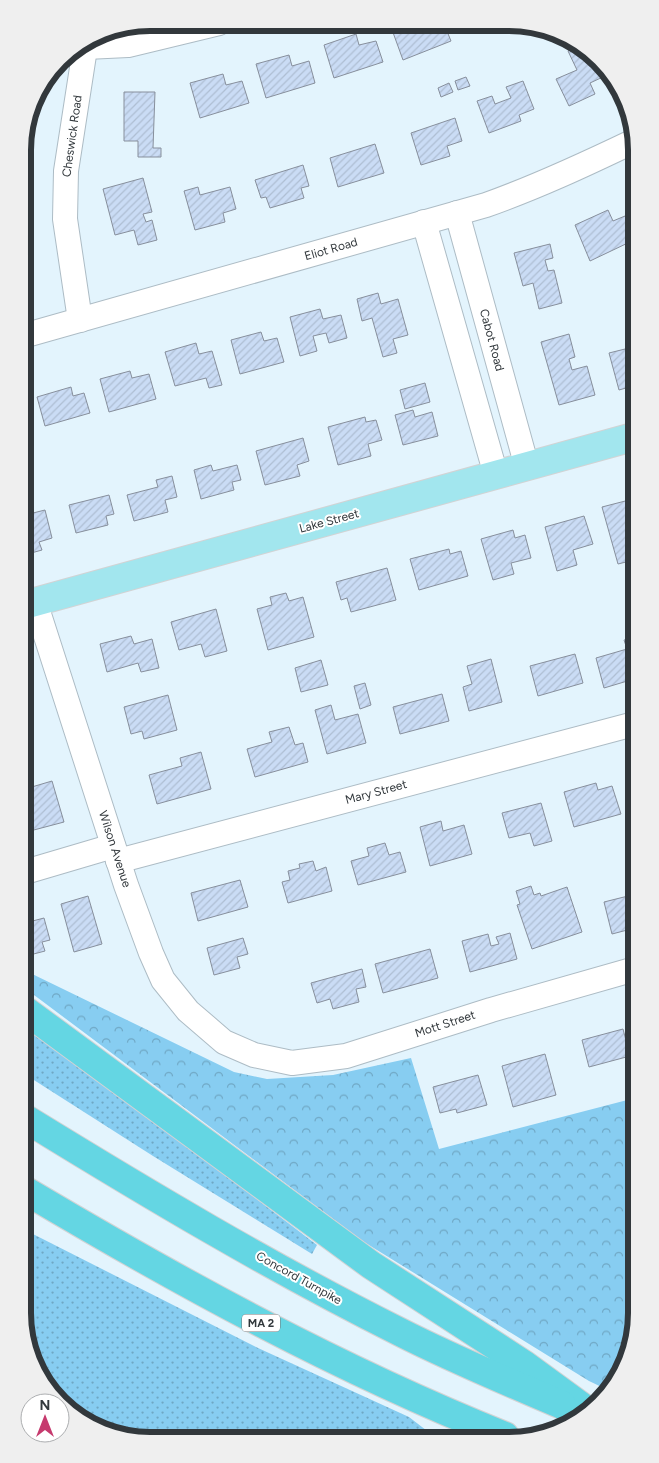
<svg xmlns="http://www.w3.org/2000/svg" width="659" height="1463" viewBox="0 0 659 1463" font-family="Figtree,sans-serif">
	<style>
		.grass { fill: url(#grass-dots) }
		.forest { fill: url(#forest-crowns) }
		.building { fill: url(#building-hatch); stroke: #878f9c }
		.lines { fill: none; stroke-linecap: round; stroke-linejoin: round }
		.minor-casing { stroke: #adbcc5; stroke-width: 26 }
		.major-casing { stroke: #d2d3d4; stroke-width: 30 }
		.highway-casing { stroke: #d2d3d4; stroke-width: 30 }
		.minor { stroke: #fff; stroke-width: 24 }
		.major { stroke: #a2e6ee; stroke-width: 28 }
		.highway { stroke: #64d6e3; stroke-width: 28 }
		.labels { text-anchor: middle; stroke-width: 4; stroke-linejoin: round; paint-order: stroke }
		.shield { fill: #fff; stroke: #707476; stroke-width: 1 }
		.shield-label { font-size: 11px; font-weight: bold; fill: #32383c }
		.street-label { font-size: 12px; fill: #32383c; stroke: #fff }
		.rim { fill: none; stroke: #32383c; stroke-width: 6 }
	</style>
	<defs>
		<pattern id="grass-dots" width="8" height="8" patternUnits="userSpaceOnUse" patternTransform="scale(1.25)"><rect width="8" height="8" fill="#87cdf1"/><path d="M2 2h.1M6 6h.1" fill="none" stroke="#6fa7c4" stroke-width="1.8" stroke-linecap="round"/></pattern>
		<pattern id="forest-crowns" width="20" height="18" patternUnits="userSpaceOnUse" patternTransform="scale(1.25)"><rect width="20" height="18" fill="#87cdf1"/><path d="M2 6a3 3 0 1 1 6 0M12 15a3 3 0 1 1 6 0" fill="none" stroke="#6fa7c4"/></pattern>
		<pattern id="building-hatch" width="6" height="6" patternUnits="userSpaceOnUse" patternTransform="scale(1.25)"><rect width="6" height="6" fill="#cadcf5"/><path d="M-1 1l2-2M0 6l6-6M5 7l2-2" fill="none" stroke="#aebed3"/></pattern>
	</defs>
	<rect width="100%" height="100%" fill="#e3f4fd"/>
	<g class="grass">
		<polygon points="26,1027 220,1171 317,1245 312,1254 153,1156 26,1075"/>
		<polygon points="27,1231 258,1348 409,1417 435,1437 126,1438 66,1409 27,1346"/>
	</g>
	<polygon class="forest" points="26,971 234,1072 267,1079 333,1075 411,1058 439,1149 635,1098 636,1321 610,1391 589,1381 364,1242 26,989"/>
	<g class="building">
		<polygon points="398,24 444,24 451,41 403,60 391,27"/>
		<polygon points="356,34 359,45 376,41 383,62 334,78 324,45"/>
		<polygon points="578,47 593,54 605,76 590,83 595,94 569,106 556,79 577,70 568,51"/>
		<polygon points="289,55 292,66 309,61 315,83 266,98 256,64"/>
		<polygon points="223,74 226,85 242,81 249,103 200,118 190,83"/>
		<polygon points="466,77 470,86 458,90 455,81"/>
		<polygon points="523,81 534,109 519,115 521,121 489,133 477,101 492,96 495,104 511,98 506,87"/>
		<polygon points="449,83 453,92 441,97 438,88"/>
		<polygon points="124,92 155,92 153,148 161,148 161,157 138,157 138,141 124,141"/>
		<polygon points="455,118 462,141 447,146 450,156 421,165 411,133"/>
		<polygon points="375,144 384,173 338,187 330,158"/>
		<polygon points="303,165 309,186 301,188 304,198 270,208 266,197 261,198 255,180"/>
		<polygon points="143,178 152,212 143,214 146,222 152,220 157,240 138,245 134,230 115,235 103,189"/>
		<polygon points="198,187 200,195 230,187 236,209 223,213 225,222 195,230 184,191"/>
		<polygon points="608,210 613,221 625,216 632,232 632,241 590,261 575,225"/>
		<polygon points="550,244 553,258 545,260 548,271 554,270 562,303 539,309 533,283 523,286 514,253"/>
		<polygon points="378,293 381,304 398,299 408,335 393,339 397,353 383,357 372,318 362,321 357,299"/>
		<polygon points="320,309 323,319 341,315 347,338 329,343 326,333 313,336 317,351 300,356 290,317"/>
		<polygon points="261,332 264,341 277,338 284,362 240,374 231,340"/>
		<polygon points="569,334 575,357 569,359 572,370 587,366 595,395 559,405 541,342"/>
		<polygon points="196,343 199,354 212,351 222,385 209,388 206,378 175,386 165,352"/>
		<polygon points="625,349 628,358 633,357 633,386 619,390 609,353"/>
		<polygon points="130,371 132,378 149,374 156,399 109,412 100,379"/>
		<polygon points="425,383 430,402 405,409 400,390"/>
		<polygon points="71,387 73,396 84,393 90,413 45,426 37,397"/>
		<polygon points="413,410 415,417 432,412 438,436 403,445 395,415"/>
		<polygon points="365,417 366,422 376,420 382,440 368,444 371,456 338,465 328,427"/>
		<polygon points="303,438 309,461 297,465 300,476 265,485 256,451"/>
		<polygon points="211,465 213,471 237,465 241,480 232,482 234,490 201,499 194,470"/>
		<polygon points="172,476 177,497 165,500 168,512 134,521 127,495 158,487 156,480"/>
		<polygon points="109,495 114,514 106,516 108,525 76,533 69,505"/>
		<polygon points="633,499 634,560 618,564 602,507"/>
		<polygon points="45,510 52,538 39,542 42,550 24,555 24,522 27,521 25,515"/>
		<polygon points="584,516 593,544 573,550 577,565 557,571 545,527"/>
		<polygon points="513,530 515,538 525,535 531,558 511,563 514,574 493,580 481,539"/>
		<polygon points="449,549 450,554 461,551 468,576 419,590 410,559"/>
		<polygon points="387,568 396,600 351,612 347,598 341,600 336,582"/>
		<polygon points="286,593 289,601 303,597 314,637 268,650 257,609 272,605 270,597"/>
		<polygon points="216,609 227,651 205,657 201,644 179,650 171,622"/>
		<polygon points="131,636 134,644 152,639 159,668 141,672 138,663 107,672 100,644"/>
		<polygon points="634,638 634,661 631,662 634,679 604,688 596,658 627,649 624,640"/>
		<polygon points="575,654 583,683 538,696 530,666"/>
		<polygon points="491,659 502,702 469,711 463,687 472,684 467,666"/>
		<polygon points="321,660 328,685 301,692 295,668"/>
		<polygon points="365,683 371,705 360,709 354,686"/>
		<polygon points="442,694 449,721 400,734 393,707"/>
		<polygon points="168,695 177,730 144,739 142,731 131,734 124,707"/>
		<polygon points="331,705 335,720 358,714 366,743 327,754 315,710"/>
		<polygon points="289,727 295,745 303,743 308,762 255,777 247,749 272,742 269,732"/>
		<polygon points="30,752 33,763 25,765 25,753"/>
		<polygon points="201,752 211,789 157,804 149,775 182,766 180,758"/>
		<polygon points="52,781 64,822 30,831 25,813 25,789"/>
		<polygon points="596,783 598,790 612,786 621,814 574,827 564,792"/>
		<polygon points="541,803 552,841 534,846 530,833 509,838 502,813"/>
		<polygon points="441,821 443,831 464,825 472,854 430,866 420,827"/>
		<polygon points="385,843 389,855 400,852 406,872 358,885 351,861 369,856 367,848"/>
		<polygon points="313,861 316,871 326,867 332,891 288,903 282,882 290,880 288,871 300,868 299,864"/>
		<polygon points="240,880 248,907 198,921 191,893"/>
		<polygon points="531,886 534,895 540,893 541,896 567,887 582,932 532,949 517,905 520,904 516,891"/>
		<polygon points="632,895 635,905 635,928 612,934 604,902"/>
		<polygon points="88,896 102,944 74,952 61,904"/>
		<polygon points="44,918 50,940 42,942 45,951 26,956 25,923"/>
		<polygon points="510,933 517,959 470,972 462,941 488,934 491,946 499,944 496,937"/>
		<polygon points="243,938 248,954 237,957 240,968 214,975 207,948"/>
		<polygon points="430,949 438,978 383,993 375,964"/>
		<polygon points="362,969 366,987 356,989 359,1002 333,1009 330,999 317,1003 311,983"/>
		<polygon points="623,1029 630,1056 589,1067 582,1040"/>
		<polygon points="545,1054 556,1095 513,1107 502,1066"/>
		<polygon points="478,1075 487,1105 457,1113 456,1109 440,1113 433,1087"/>
	</g>
	<g class="lines">
		<g class="minor-casing">
			<g id="minor">
				<polyline points="86,47 128,45 219,23"/>
				<polyline points="457,213 527,467"/>
				<polyline points="424,222 496,475"/>
				<polyline points="80,320 65,219 66,171 86,42"/>
				<path d="M23,336L486,205C537,187 584,165 632,142"/>
				<polyline points="35,602 126,885 151,953 163,980 188,1011 224,1042 254,1055 292,1063 346,1056 491,1010 635,969"/>
				<polyline points="118,861 634,724"/>
				<polyline points="25,872 113,846"/>
			</g>
		</g>
		<g class="major-casing">
			<polyline id="major" points="24,605 633,437"/>
		</g>
		<g class="highway-casing">
			<g id="highway">
				<polyline points="26,1011 371,1265 525,1365 588,1411"/>
				<path d="M26,1119C148,1194 272,1268 400,1332C453,1359 508,1382 562,1405"/>
				<path d="M26,1191C181,1283 338,1369 505,1436"/>
			</g>
		</g>
		<use href="#minor" class="minor"/>
		<use href="#major" class="major"/>
		<use href="#highway" class="highway"/>
	</g>
	<g class="labels">
		<rect class="shield" x="242" y="1314.5" width="38" height="17" rx="4"/>
		<g class="shield-label">
			<text x="261" y="1327">MA 2</text>
		</g>
		<g class="street-label">
			<text transform="translate(72 136) rotate(-82)" y="4">Cheswick Road</text>
			<text transform="translate(331 249) rotate(-16)" y="4">Eliot Road</text>
			<text transform="translate(492 340) rotate(75)" y="4">Cabot Road</text>
			<text transform="translate(329 521) rotate(-15)" y="4">Lake Street</text>
			<text transform="translate(376 792) rotate(-15)" y="4">Mary Street</text>
			<text transform="translate(115 849) rotate(72)" y="4">Wilson Avenue</text>
			<text transform="translate(445 1024) rotate(-18)" y="4">Mott Street</text>
			<text transform="translate(299 1278) rotate(29)" y="4">Concord Turnpike</text>
		</g>
	</g>
	<path d="M0 0H659V1463H0ZM150 31H509A119 119 0 0 1 628 150V1313A119 119 0 0 1 509 1432H150A119 119 0 0 1 31 1313V150A119 119 0 0 1 150 31Z" fill="#efefef" fill-rule="evenodd"/>
	<path class="rim" d="M150 31H509A119 119 0 0 1 628 150V1313A119 119 0 0 1 509 1432H150A119 119 0 0 1 31 1313V150A119 119 0 0 1 150 31Z"/>
	<g transform="translate(45 1418)"><circle r="24" fill="#ffffff" stroke="#adafb1"/>
	<path d="M0-4L9 19L0 12L-9 19Z" fill="#c63a6e"/>
	<text y="-8" font-size="14" font-weight="bold" text-anchor="middle" fill="#32383c">N</text>
	</g>
</svg>
